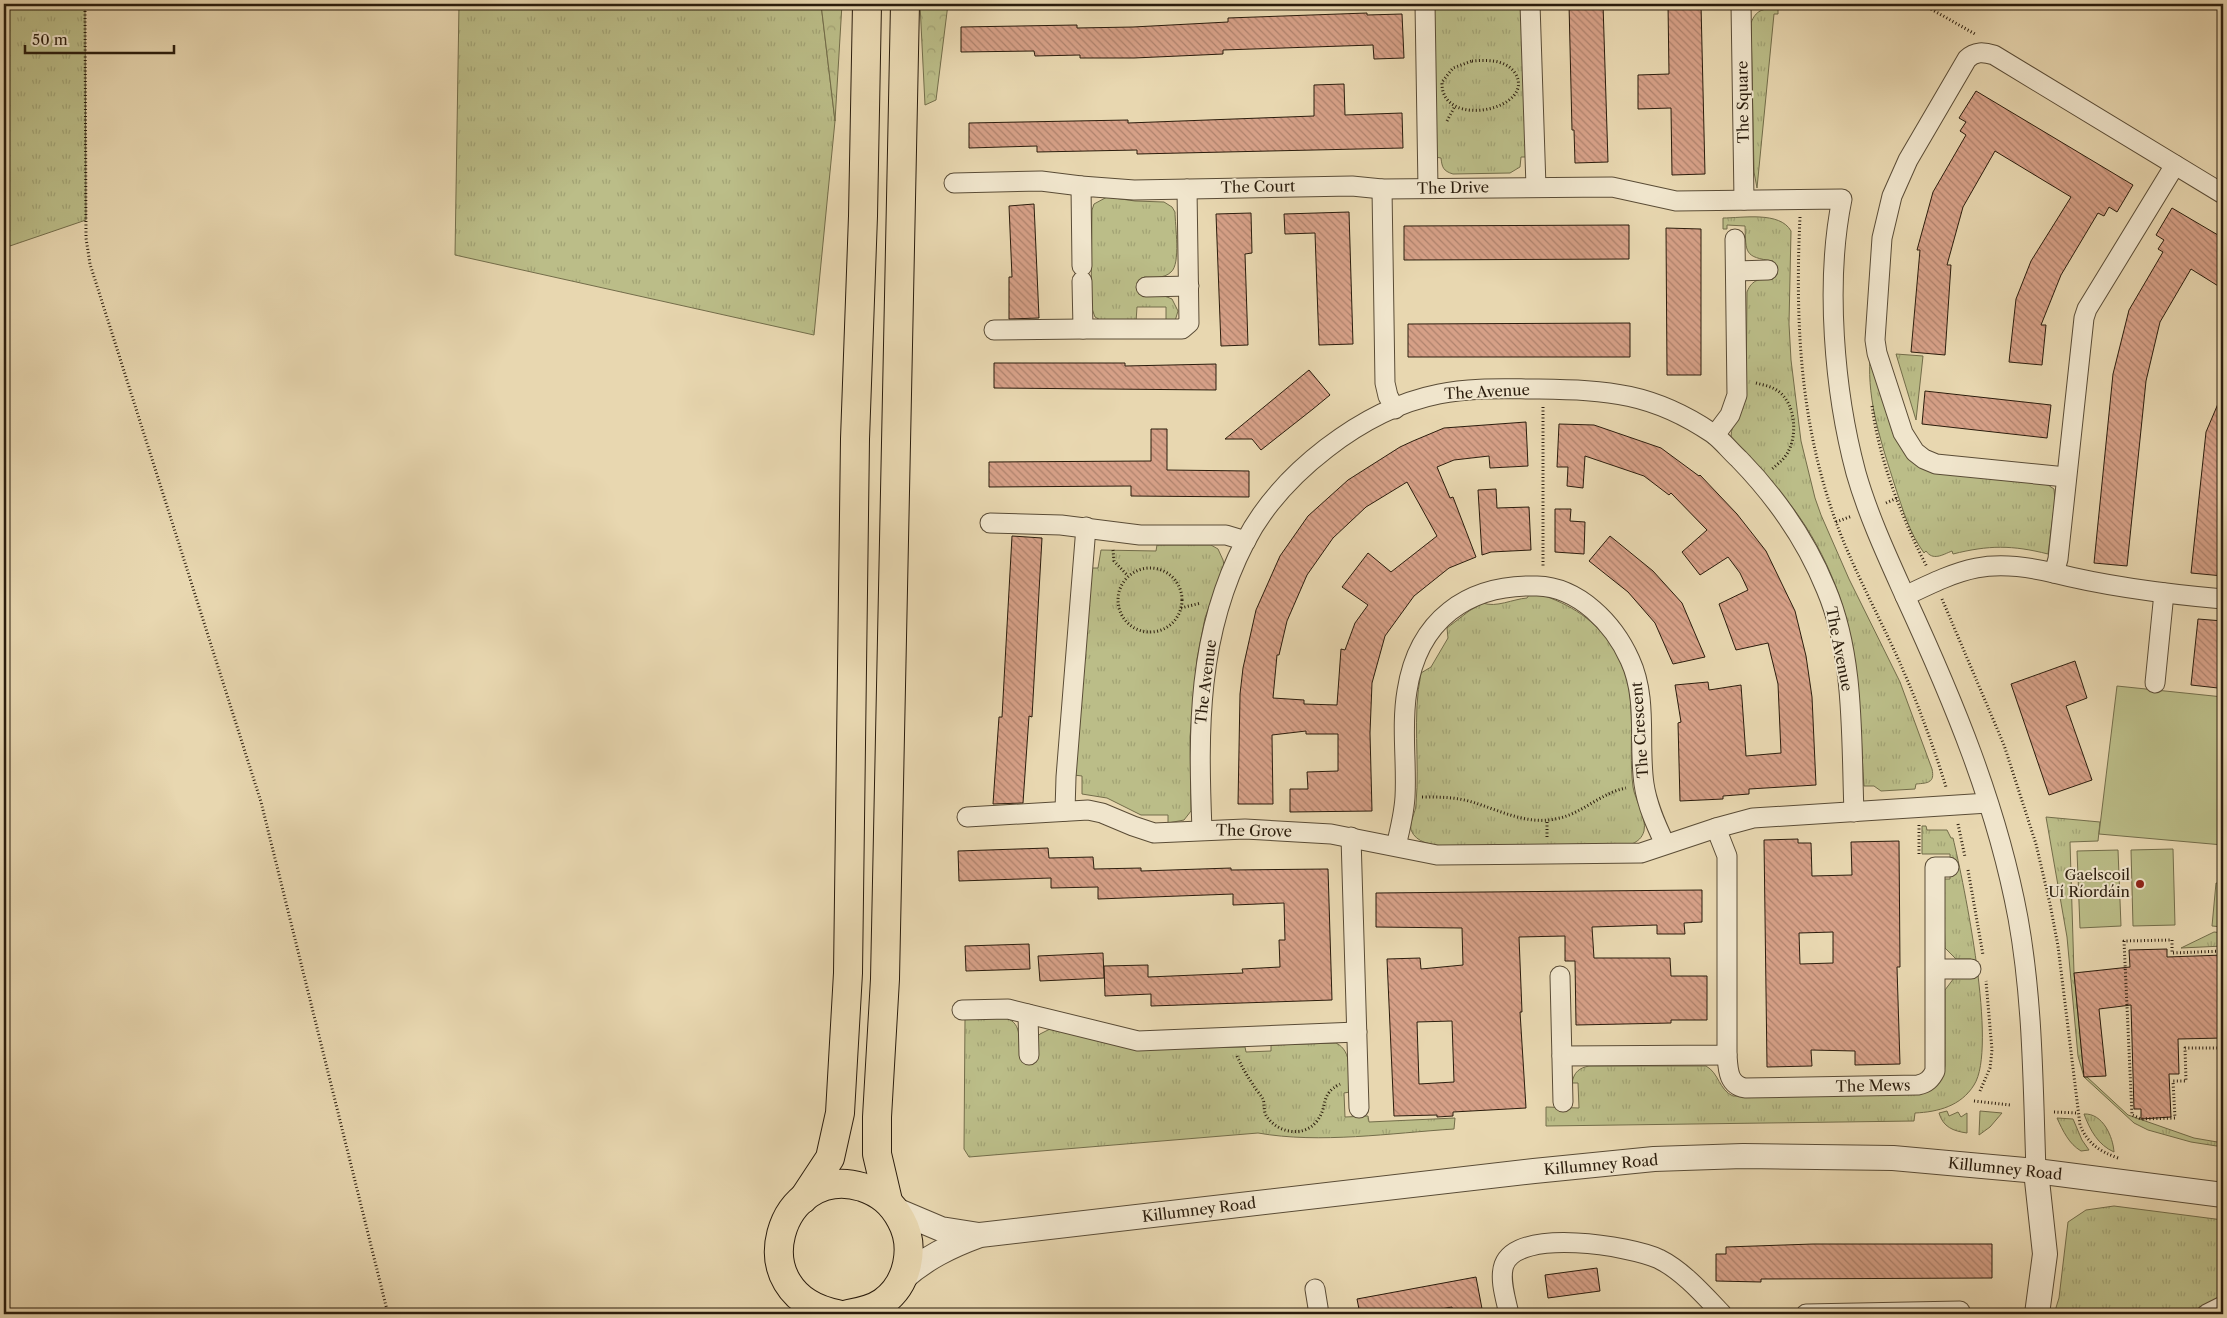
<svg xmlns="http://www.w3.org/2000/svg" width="2227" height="1318" viewBox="0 0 2227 1318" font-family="'Libre Caslon Text',serif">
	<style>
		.grass { fill: url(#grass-tufts); stroke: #736d4a }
		.forest { fill: url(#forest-crowns); stroke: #736d4a }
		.park { fill: #bbbd88; stroke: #736d4a }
		.building { fill: url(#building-back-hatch); stroke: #2b1d0d; fill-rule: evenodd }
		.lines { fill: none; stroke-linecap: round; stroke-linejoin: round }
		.minor-casing { stroke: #5a4c36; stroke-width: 21 }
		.tertiary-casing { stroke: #5a4c36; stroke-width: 26 }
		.trunk-casing { stroke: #2b1d0d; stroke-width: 30 }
		.path { stroke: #2b1d0d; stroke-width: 3; stroke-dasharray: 1 2.5; stroke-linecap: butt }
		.minor { stroke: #f0e5cc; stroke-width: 19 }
		.tertiary { stroke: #f0e5cc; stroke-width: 24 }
		.trunk { stroke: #e8d7b0; stroke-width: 28 }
		.poi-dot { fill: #8f2418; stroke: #f0e5cc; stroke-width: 2 }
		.labels { text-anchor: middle; stroke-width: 4; stroke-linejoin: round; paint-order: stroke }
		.street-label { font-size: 15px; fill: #2b1d0d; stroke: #f0e5cc }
		.poi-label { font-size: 15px; fill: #2b1d0d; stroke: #f0e5cc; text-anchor: end }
	</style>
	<defs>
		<pattern id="grass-tufts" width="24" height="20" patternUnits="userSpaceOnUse" patternTransform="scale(1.25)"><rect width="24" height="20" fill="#bbbd88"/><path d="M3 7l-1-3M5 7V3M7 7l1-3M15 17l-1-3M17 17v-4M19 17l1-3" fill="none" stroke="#a1a274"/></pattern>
		<pattern id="forest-crowns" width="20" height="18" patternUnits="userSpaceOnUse" patternTransform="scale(1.25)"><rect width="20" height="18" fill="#bbbd88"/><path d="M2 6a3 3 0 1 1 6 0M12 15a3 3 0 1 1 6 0" fill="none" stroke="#a1a274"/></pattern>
		<pattern id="building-back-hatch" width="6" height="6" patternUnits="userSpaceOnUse" patternTransform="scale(1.25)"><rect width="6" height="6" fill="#d6a087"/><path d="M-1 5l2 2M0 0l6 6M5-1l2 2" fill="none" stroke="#ae826d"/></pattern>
	</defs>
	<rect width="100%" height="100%" fill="#e8d7b0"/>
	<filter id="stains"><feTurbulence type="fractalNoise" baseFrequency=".004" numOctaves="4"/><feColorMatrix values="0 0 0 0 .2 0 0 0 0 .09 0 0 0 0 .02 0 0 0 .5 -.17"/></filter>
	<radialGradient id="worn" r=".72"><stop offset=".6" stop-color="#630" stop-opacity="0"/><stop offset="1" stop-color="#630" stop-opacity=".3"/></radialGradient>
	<g class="grass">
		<polygon points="4,4 85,4 86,220 4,248"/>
		<polygon points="459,4 821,4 835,121 814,335 455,255"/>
		<path d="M1434,4H1519L1521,6L1526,157H1521L1520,167L1510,173L1453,174C1443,171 1442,167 1441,158L1435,157Z"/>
		<path d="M1776,4H1778V14H1774L1757,188L1754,172L1751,23C1756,10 1762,9 1776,8Z"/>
		<path d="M1107,197L1135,201L1164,202L1172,207L1175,212C1175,225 1181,264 1171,272C1164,279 1153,277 1144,277V296L1162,295L1172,299L1178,311L1175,321L1166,322V307H1137L1136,322L1102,321L1095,317L1091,306L1092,210L1094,204Z"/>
		<path d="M1723,218C1742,218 1780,211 1791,231L1789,324L1791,360L1801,441L1815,498L1821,515L1849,579L1900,682L1932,769C1935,783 1928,783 1916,784L1915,789L1881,791L1874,786H1864C1861,747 1861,708 1856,669C1849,611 1828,555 1793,508C1774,483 1752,460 1731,437C1731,422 1742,412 1746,398L1747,292C1752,279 1761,278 1773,279V261C1744,257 1746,253 1745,226L1727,225V229H1723Z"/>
		<polygon points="1896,354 1923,356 1916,420"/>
		<path d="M1870,358L1893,433L1906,454L2048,485L2054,489L2055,500L2048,554C2012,545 1989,545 1953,554L1952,551C1942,555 1933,561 1926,551L1924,553C1909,532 1903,510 1895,486C1882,445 1867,402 1870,358Z"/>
		<polygon points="1157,545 1211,545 1218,549 1223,560 1224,565 1205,618 1197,659 1190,737 1191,811 1184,820 1168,823 1168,815 1141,815 1107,798 1082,794 1082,776 1074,775 1091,568 1098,568 1101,550 1156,551"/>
		<path d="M1539,594C1570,604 1596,620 1614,649C1641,691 1627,740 1633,787C1635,800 1647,817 1644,831C1642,838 1638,841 1632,844L1444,846C1432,845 1416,843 1411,830C1409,822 1416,812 1416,804C1420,760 1412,717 1421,673L1431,667L1448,638L1447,628L1469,611L1483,603C1496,608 1513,599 1527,598L1529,595Z"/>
		<polygon points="2046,817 2100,822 2098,841 2070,842 2074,973 2084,1077 2087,1077 2128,1115 2194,1138 2223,1143 2223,1147 2191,1142 2148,1130 2134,1123 2084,1077 2078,1056 2067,937"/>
		<path d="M1922,826H1926L1927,830H1947L1951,838H1953C1964,884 1998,1048 1974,1085C1961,1106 1938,1112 1915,1113L1914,1121L1546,1126V1107L1579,1108L1578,1083H1572C1574,1072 1579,1068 1589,1066H1706C1719,1073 1719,1090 1733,1096L1919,1094C1935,1089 1942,1082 1945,1066V990L1954,978L1972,976L1971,959H1956L1945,948L1943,879H1950V854H1922Z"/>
		<polygon points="2214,932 2223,933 2223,946 2181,948"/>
		<path d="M1003,1017C1023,1022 1018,1038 1020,1055L1040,1034L1050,1029L1142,1049L1245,1047L1246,1052L1271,1051V1045L1336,1043C1353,1051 1349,1076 1350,1092L1344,1093L1345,1117L1368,1116L1369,1122L1455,1118L1454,1129C1391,1133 1320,1144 1258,1133L969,1157L964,1149L965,1018Z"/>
		<path d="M1947,1111L1949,1116L1958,1112L1961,1117L1967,1113V1133C1953,1131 1943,1127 1939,1113Z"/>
		<polygon points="1980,1111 2002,1113 1990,1127 1979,1135"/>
		<path d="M2084,1114C2103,1113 2113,1137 2114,1152C2098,1145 2090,1130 2084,1114Z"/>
		<path d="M2057,1118L2073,1119L2082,1140L2089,1150L2081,1151C2069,1144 2063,1131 2057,1118Z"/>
		<polygon points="2114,1206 2223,1220 2223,1298 2200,1307 2189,1314 2054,1314 2059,1298 2068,1222 2086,1210"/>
	</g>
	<g class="forest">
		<polygon points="821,4 842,4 835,121"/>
		<polygon points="920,4 948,4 936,100 925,105"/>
	</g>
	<g class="park">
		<polygon points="2117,686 2223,697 2223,845 2099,834"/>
		<polygon points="2173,849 2175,925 2133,926 2131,850"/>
		<polygon points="2118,850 2121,926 2080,928 2077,851"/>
		<polygon points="2216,883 2223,884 2223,927 2212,926"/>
	</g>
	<g class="building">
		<polygon points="1569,4 1603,4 1608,162 1575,163 1574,130 1572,130"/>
		<polygon points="1668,5 1701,5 1705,174 1672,175 1671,108 1638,109 1638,75 1669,74"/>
		<polygon points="1367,13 1367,15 1402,14 1404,58 1374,59 1373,45 1223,50 1223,54 1134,58 1080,58 1080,55 1035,56 1034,51 961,52 961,27 1077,25 1077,28 1133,27 1228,22 1228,18"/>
		<polygon points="1344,84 1345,115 1402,113 1403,148 1137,154 1137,150 1037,152 1037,146 969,148 969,123 1128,120 1128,123 1314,116 1314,85"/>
		<polygon points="1976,91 2133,185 2117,212 2109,207 2104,216 2098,213 2061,275 2041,325 2046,325 2042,365 2009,362 2016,299 2031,261 2071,197 1995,151 1963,207 1947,265 1951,265 1945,355 1911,352 1920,250 1917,250 1933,192 1966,135 1960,131 1966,122 1959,118"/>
		<polygon points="1034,204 1039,318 1009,319 1009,277 1012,277 1009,206"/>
		<polygon points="2172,208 2223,238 2223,289 2191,269 2160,322 2146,381 2127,566 2094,563 2113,374 2129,310 2163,252 2158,249 2164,240 2156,235"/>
		<polygon points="1349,212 1353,344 1319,345 1315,233 1285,234 1284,214"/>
		<polygon points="1251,213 1252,253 1245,254 1248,345 1221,346 1216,214"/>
		<polygon points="1629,225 1629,259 1404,260 1404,226"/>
		<polygon points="1666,228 1701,229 1701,375 1667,375"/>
		<polygon points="1630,323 1630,357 1408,357 1408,324"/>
		<polygon points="994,363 1125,363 1125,366 1216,364 1216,390 994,388"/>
		<polygon points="1309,370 1330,395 1313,409 1261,450 1252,439 1225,439"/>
		<polygon points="1925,391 2051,405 2047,438 1922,424"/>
		<polygon points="2223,392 2223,576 2191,573 2206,432"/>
		<path d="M1526,422L1528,466L1490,468L1489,456L1454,460L1437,467L1450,498L1453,497L1476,557L1449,568L1414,596L1385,636L1372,683L1370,733L1372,811L1290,812V789H1308L1307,772L1338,771V734H1306V731L1272,735L1273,804H1238L1240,694L1243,668L1256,610L1280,556L1308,516L1348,480L1400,447L1413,441L1444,428ZM1407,482L1437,536L1391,572L1368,553L1342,587L1368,605L1355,623L1345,650L1341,649L1337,705L1304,704V700L1273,698L1277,655H1279L1287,621L1307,575L1333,538L1366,507Z"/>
		<polygon points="1559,424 1594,425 1661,448 1699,476 1700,475 1737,514 1766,551 1795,611 1806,656 1812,697 1816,785 1749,789 1749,794 1723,796 1723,799 1680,801 1678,723 1681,722 1675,685 1708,682 1709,690 1741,685 1746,756 1781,753 1778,684 1768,643 1736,650 1719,604 1748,590 1740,573 1728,557 1700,575 1682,552 1707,530 1671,493 1669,495 1644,476 1585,456 1583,488 1567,486 1568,467 1557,467"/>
		<polygon points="1151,429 1167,429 1167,470 1249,471 1249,497 1131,496 1131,486 989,487 989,462 1151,461"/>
		<polygon points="1496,489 1497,508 1529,507 1531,550 1491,552 1482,555 1478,490"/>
		<polygon points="1555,509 1571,509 1570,521 1585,522 1584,554 1555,552"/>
		<polygon points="1012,536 1042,538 1032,717 1029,716 1023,803 993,804 999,717 1002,717"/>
		<polygon points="1610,536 1653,571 1682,603 1705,657 1673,664 1655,623 1628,592 1589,561"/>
		<polygon points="2198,619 2223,621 2218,688 2191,685"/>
		<polygon points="2075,661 2087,698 2066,706 2092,780 2049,795 2011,684"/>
		<path d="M1798,839V843H1811L1812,876L1852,875L1851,842L1899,841L1900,967H1897L1900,1064L1855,1065V1051L1811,1050L1812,1066L1767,1067L1764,840ZM1833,932V963L1800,964L1799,933Z"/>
		<polygon points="1048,848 1049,858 1093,857 1094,869 1141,868 1141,871 1231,868 1231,870 1328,869 1332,1000 1151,1006 1151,994 1105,996 1104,966 1148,965 1148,977 1243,973 1242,969 1280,967 1279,940 1285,940 1284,903 1233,905 1233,894 1098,899 1098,887 1051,888 1051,878 959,881 958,851"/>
		<path d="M1702,890V922L1684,923L1685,934H1657V925L1592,927L1594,958H1670L1671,976H1707V1020H1671V1023L1576,1025L1575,961H1565V936L1519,937L1522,1012H1520L1526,1108L1453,1112V1116L1437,1117V1115L1394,1116L1387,959L1420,958L1421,969L1463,965L1462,928L1376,927V893ZM1452,1021L1454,1082L1419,1084L1417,1022Z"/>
		<polygon points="1029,944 1030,969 966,971 965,946"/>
		<polygon points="2167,949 2167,957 2223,955 2223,1038 2178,1039 2179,1074 2169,1074 2171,1117 2141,1119 2141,1109 2134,1109 2131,1005 2099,1009 2106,1076 2084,1077 2074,973 2130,967 2129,950"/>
		<polygon points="1103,953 1104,978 1040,981 1038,956"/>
		<polygon points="1813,1244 1992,1244 1992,1278 1761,1279 1761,1282 1716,1281 1716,1254 1726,1254 1726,1247"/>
		<polygon points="1597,1268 1600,1291 1548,1298 1545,1275"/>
		<polygon points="1476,1277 1483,1314 1453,1314 1452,1307 1412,1314 1360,1314 1357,1299"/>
	</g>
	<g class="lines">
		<g class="minor-casing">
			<g id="minor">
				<polyline points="1425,4 1428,188"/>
				<polyline points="1530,4 1536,187"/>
				<polyline points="1741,4 1744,200"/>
				<polyline points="954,183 1041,181 1081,186"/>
				<polyline points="1382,189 1385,383 1388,396 1395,409"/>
				<path d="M1082,266L1081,186L1134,190L1352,186L1382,189L1612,187L1676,201L1842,199C1825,282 1834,391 1856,473C1868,515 1887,556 1905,596"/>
				<polyline points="1736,271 1768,270"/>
				<polyline points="1082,281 1083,329 1182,329 1189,323 1187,189"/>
				<polyline points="1146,287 1189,286"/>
				<polyline points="994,330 1083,329"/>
				<polyline points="1715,435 1730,415 1737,395 1735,239"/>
				<path d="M2066,477L1936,464L1924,459L1915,452L1903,433L1877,353L1875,340L1882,238L1892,196L1908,160L1967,59C1975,51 1984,52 1994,55L2223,194"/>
				<polyline points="990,523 1061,525 1140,535 1226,535 1246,541"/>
				<path d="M2054,573C2109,587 2166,594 2223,599"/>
				<polyline points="2155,683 2164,593"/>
				<polyline points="1065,811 1066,777 1086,527"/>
				<polyline points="967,817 1088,810 1102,813 1133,826 1154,833 1245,829 1331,834 1437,855 1641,853 1716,828 1753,818 1988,803"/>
				<path d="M1202,830C1198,729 1197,635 1245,542C1280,474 1363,409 1439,394C1472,387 1506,389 1539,389C1608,390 1653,393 1712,433C1722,440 1730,451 1739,459C1776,497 1806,540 1826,589C1855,657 1851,739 1854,812"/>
				<polyline points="1351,837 1359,1108"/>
				<path d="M1396,846C1400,830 1404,814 1405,797C1407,763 1401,726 1407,691C1418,620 1467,584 1537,586C1579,587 1614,624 1630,660C1648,699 1638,743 1644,784C1647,805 1656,825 1665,844"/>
				<polyline points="1936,969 1971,969"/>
				<polyline points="1560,976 1563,1102"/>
				<polyline points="962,1010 1008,1009 1138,1041 1357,1032"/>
				<polyline points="1028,1014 1029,1055"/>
				<path d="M1727,1055C1728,1069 1728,1085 1745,1088L1918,1085C1927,1083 1931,1079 1935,1071V867H1949"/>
				<polyline points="1562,1056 1727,1055 1727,856 1716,828"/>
				<path d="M2036,1171C2033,1086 2033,1001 2018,918C1997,805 1953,700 1905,596C1963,568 1988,557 2054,573L2058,559L2084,318L2087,309L2175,165"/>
				<polyline points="1315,1289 1319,1314"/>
				<path d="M1509,1314C1506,1300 1499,1279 1504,1265C1518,1227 1631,1246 1659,1259C1683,1271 1704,1295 1722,1314"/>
				<polyline points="1806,1314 1960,1311"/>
				<polyline points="2207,1314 2223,1306"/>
			</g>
		</g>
		<g class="tertiary-casing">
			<g id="tertiary">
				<polyline points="2036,1171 2045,1254 2037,1314"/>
				<polyline points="896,1210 941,1229 979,1235"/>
				<path d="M901,1280C925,1258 950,1246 980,1235L1534,1171L1654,1159L1743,1156L1893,1158L2036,1171L2223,1195"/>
			</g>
		</g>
		<g class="trunk-casing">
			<g id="trunk">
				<polyline points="803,1199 830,1158 840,1113 848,973 855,439 863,216 867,4"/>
				<polyline points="888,1201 877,1154 877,1117 885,979 905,4"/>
				<path d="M837,1314C737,1294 780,1162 862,1187C880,1193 892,1203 901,1220C916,1247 908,1284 883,1302C873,1309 860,1312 848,1314"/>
			</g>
		</g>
		<g class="path">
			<polyline points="85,4 86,238 90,264 261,802 388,1314"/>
			<polyline points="1922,4 1975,34"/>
			<path d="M1472,61C1487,60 1505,59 1515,73C1538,109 1440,131 1442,82L1453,68Z"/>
			<polyline points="1447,121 1455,106"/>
			<path d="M1800,217C1795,322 1800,423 1836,522C1854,571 1879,616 1900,663C1918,704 1933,745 1946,787"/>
			<path d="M1756,383C1763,385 1771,386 1778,391C1795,403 1798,434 1788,452C1785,458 1778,464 1772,469"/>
			<path d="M1872,406C1879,459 1902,519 1927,567"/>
			<polyline points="1543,407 1543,568"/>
			<polyline points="1886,503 1897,498"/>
			<polyline points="1836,522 1852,516"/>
			<polyline points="1113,550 1114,561 1128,576"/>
			<circle cx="1150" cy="600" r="32"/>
			<path d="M1942,599L2004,745L2036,844L2050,904L2058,946L2080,1125C2088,1144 2099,1151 2118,1158"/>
			<polyline points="1181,608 1201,603"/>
			<path d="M1422,797C1440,797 1456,797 1472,802C1499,810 1526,825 1555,819C1581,815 1600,793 1626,788"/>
			<polyline points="1958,824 1965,857"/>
			<polyline points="1919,825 1919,855"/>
			<polyline points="1547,837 1547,820"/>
			<polyline points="1968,870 1983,955"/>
			<polyline points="2223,951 2172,953 2172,940 2124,941 2132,1115 2141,1119 2175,1118 2173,1081 2186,1081 2185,1048 2223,1048"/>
			<path d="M1237,1056C1242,1067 1247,1076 1254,1086C1256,1090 1261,1095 1263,1099C1265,1105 1263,1111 1267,1117C1278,1133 1304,1138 1317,1121C1329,1105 1319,1095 1340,1084"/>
			<polyline points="1980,1091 1990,1068 1992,1050 1986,981"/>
			<polyline points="1974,1101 2010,1105"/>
			<polyline points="2054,1112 2078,1113"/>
		</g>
		<use href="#minor" class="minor"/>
		<use href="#tertiary" class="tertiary"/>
		<use href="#trunk" class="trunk"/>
	</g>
	<circle class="poi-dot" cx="2140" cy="884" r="5"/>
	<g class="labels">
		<g class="street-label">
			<text transform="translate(1743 102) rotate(-91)" y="5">The Square</text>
			<text transform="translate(1258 187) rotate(-1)" y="5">The Court</text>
			<text transform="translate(1453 188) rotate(-1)" y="5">The Drive</text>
			<text transform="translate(1487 392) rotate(-3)" y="5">The Avenue</text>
			<text transform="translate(1839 649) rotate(79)" y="5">The Avenue</text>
			<text transform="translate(1206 682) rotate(-83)" y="5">The Avenue</text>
			<text transform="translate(1640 730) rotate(-94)" y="5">The Crescent</text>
			<text transform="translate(1254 831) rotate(1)" y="5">The Grove</text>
			<text transform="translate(1873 1086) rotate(-1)" y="5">The Mews</text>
			<text transform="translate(1601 1165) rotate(-5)" y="5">Killumney Road</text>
			<text transform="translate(2005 1169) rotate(6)" y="5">Killumney Road</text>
			<text transform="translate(1199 1210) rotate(-7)" y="5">Killumney Road</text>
		</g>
		<g class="poi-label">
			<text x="2130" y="880">Gaelscoil<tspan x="2130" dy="17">Uí Ríordáin</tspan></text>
		</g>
	</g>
	<rect width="2227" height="1318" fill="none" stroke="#e8d7b0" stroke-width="20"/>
	<rect x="5" y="5" width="2217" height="1308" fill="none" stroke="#2b1d0d" stroke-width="2.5"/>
	<rect x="10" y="10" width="2207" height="1298" fill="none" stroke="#2b1d0d"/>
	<path d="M25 45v8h149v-8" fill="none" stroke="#2b1d0d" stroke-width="2.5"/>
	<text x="32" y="45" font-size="15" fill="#2b1d0d" stroke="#f0e5cc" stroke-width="4" paint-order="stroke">50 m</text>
	<rect width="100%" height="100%" filter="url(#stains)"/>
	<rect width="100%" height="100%" fill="url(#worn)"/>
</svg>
